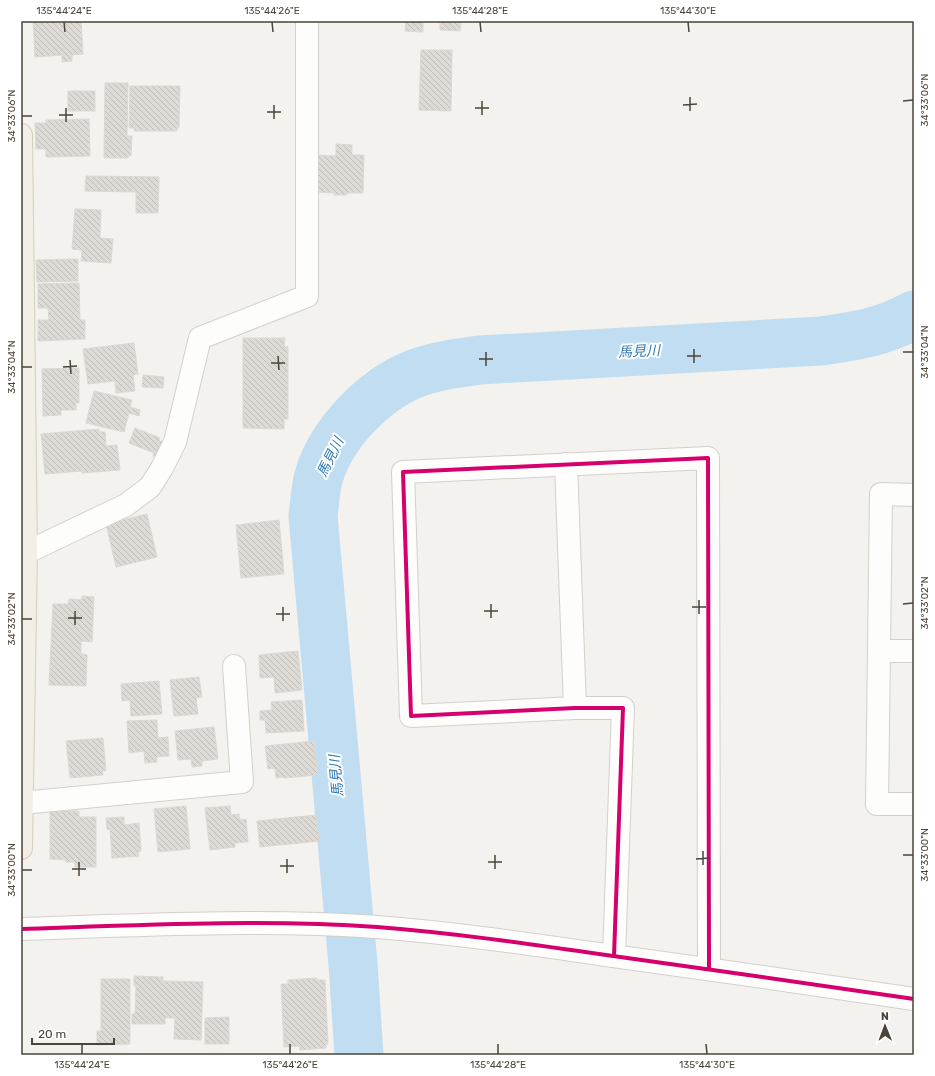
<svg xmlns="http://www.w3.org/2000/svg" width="935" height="1076" viewBox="0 0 935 1076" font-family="Rubik,'Noto Sans JP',sans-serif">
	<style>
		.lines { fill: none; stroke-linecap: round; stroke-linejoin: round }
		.river { stroke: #c0ddf1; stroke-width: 49 }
		.building { fill: url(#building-back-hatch); stroke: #dcd9d4 }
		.minor-casing { stroke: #d2d0cb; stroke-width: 24 }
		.major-casing { stroke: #d6cebb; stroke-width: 24 }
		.minor { stroke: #fdfdfc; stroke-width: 22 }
		.major { stroke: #f2efe6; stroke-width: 22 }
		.cycleway-casing { stroke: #fff; stroke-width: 6 }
		.cycleway { stroke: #d6006c; stroke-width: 4 }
		.ticks { fill: none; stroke: #4b4439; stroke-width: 1.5 }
		.labels { text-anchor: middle; stroke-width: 4; stroke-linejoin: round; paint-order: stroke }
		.water-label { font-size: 14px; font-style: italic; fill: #2e7ab2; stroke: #fff }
		.neatline { fill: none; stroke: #4b4439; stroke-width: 1.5 }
		.ticks-label { font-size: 10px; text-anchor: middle; fill: #4b4439 }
	</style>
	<defs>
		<pattern id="building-back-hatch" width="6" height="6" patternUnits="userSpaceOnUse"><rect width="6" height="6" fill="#dedbd6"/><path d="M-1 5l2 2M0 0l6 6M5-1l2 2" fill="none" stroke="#c0bdb8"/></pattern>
	</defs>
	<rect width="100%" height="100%" fill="#f4f2ee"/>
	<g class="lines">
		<path class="river" d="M359,1055L353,964L313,516C315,503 315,489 319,476C331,434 374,390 414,374C435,366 458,363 480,360L821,341C856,336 883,332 914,315"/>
	</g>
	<g class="building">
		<polygon points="33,21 81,21 83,54 72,55 72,61 62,62 62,55 35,57"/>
		<polygon points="406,21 423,21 423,32 405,31"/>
		<polygon points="440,21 463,21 461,21 460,31 440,30"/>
		<polygon points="421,50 452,50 451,111 419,110"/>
		<polygon points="105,83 128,83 127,136 132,136 131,156 128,156 128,158 104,158"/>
		<polygon points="130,86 180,86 179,128 177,128 177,131 134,131 134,128 129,128"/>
		<rect x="68" y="91" width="27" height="20"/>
		<polygon points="89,119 90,156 46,157 46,149 36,149 35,123 46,123 46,120"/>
		<polygon points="336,144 352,145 352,155 364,155 363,193 347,193 347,195 334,195 334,193 316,192 318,155 336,156"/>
		<polygon points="86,176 159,177 158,213 136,213 136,192 85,191"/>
		<polygon points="75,209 101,210 100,238 113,239 111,263 81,261 82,250 72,249"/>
		<polygon points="78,259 78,281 37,282 36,260"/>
		<polygon points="79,283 80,320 85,320 85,339 38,341 38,320 49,320 48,308 38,308 38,284"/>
		<polygon points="243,338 285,338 284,346 288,347 288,419 284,419 284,429 243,428"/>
		<polygon points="134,343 138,374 133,375 135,391 116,393 115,381 88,384 83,349"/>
		<polygon points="79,368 79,403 76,403 76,410 61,410 61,415 43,416 42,369"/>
		<polygon points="143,375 164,377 163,388 142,387"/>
		<polygon points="94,391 132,400 130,407 140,410 139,416 129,413 124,432 86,423"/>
		<polygon points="135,428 160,438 159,441 165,443 158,459 153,456 154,453 129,443"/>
		<polygon points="99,429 99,432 105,432 106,446 117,445 120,470 82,473 82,471 45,474 41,434"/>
		<polygon points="147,514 157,557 116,567 106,524"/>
		<polygon points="279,520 284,574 241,578 236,525"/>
		<polygon points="82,596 94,597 92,642 81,641 81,654 87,655 86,686 49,685 53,604 68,604 69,599 82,600"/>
		<polygon points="298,651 302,690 275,693 274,677 260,678 259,655"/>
		<polygon points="199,677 202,697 196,698 198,714 174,716 170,680"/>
		<polygon points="159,681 162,714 131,716 130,700 122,701 121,684"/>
		<polygon points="302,700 304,731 266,733 265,720 260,720 260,711 272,710 271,702"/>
		<polygon points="157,720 158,738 168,737 169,756 157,757 157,762 145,763 144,751 129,753 127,721"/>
		<polygon points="214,727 218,759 202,761 202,766 192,767 191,759 178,760 175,731"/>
		<polygon points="103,738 106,771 102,771 103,775 70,778 66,741"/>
		<polygon points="314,741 318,775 284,778 284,777 276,778 275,768 268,769 265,746"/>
		<polygon points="186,806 190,849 158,852 154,809"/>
		<polygon points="230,806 231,815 239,814 240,820 246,819 248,842 235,843 235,847 210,850 205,808"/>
		<polygon points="50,811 79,811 79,817 96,817 96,867 75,867 75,862 66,862 66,860 50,859"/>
		<polygon points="316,815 319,841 260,847 257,821"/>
		<polygon points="124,817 124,825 139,823 141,851 138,852 139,856 112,858 110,829 107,830 106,818"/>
		<polygon points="134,976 163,977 163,981 203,982 201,1040 174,1039 175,1018 165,1018 165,1024 132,1024 132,1014 135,1014 136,986 134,986"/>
		<polygon points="317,978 317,980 325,980 328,1044 326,1044 326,1048 300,1050 299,1046 284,1047 281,984 288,984 288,980"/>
		<polygon points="101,979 130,979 130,1044 97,1045 97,1031 101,1031"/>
		<polygon points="229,1017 229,1044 205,1044 205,1018"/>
	</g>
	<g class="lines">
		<g class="minor-casing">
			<g id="minor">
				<polyline points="566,464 575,708"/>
				<polyline points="914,495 881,494 877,804 914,804"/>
				<polyline points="21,555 126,505 150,487 162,468 175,442 200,338 307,296 307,21"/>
				<polyline points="880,651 914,651"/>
				<polyline points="22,803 242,782 234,666"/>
				<path d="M21,929C140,925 259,919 377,927C454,933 530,944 606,955C709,969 811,984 914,999"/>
				<polyline points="614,956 623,708 575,708 411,716 403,472 708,458 709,969"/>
			</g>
		</g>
		<g class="major-casing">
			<polyline id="major" points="21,135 26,552 21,848"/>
		</g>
		<use href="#minor" class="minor"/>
		<use href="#major" class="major"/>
		<g class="cycleway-casing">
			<g id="cycleway">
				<path d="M21,929C140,925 259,919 377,927C454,933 530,944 606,955C709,969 811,984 914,999"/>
				<polyline points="614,956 623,708 575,708 411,716 403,472 708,458 709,969"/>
			</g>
		</g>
		<use href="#cycleway" class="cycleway"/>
	</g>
	<path class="ticks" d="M64,22L65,32M272,22L273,32M480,22L481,32M688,22L689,32M690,97V111M482,101V115M903,101L913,100M274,105V119M683,105L697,104M66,108V122M475,108H489M267,112H281M59,115H73M22,116H32M694,349V363M486,352V366M903,352H913M278,356L279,370M687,356H701M479,359H493M70,360L71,374M271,363H285M22,367H32M63,367L77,366M699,600V614M491,604V618M903,604L913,603M283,607V621M692,607H706M75,611V625M484,611H498M276,614H290M68,618H82M22,619H32M703,851V865M495,855V869M903,855H913M287,859V873M696,859L710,858M79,862V876M488,862H502M280,866H294M72,869H86M22,870H32M82,1044V1054M290,1044V1054M498,1044V1054M706,1044L707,1054"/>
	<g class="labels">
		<g class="water-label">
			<text transform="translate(639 351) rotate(-3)" y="5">馬見川</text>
			<text transform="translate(330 457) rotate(-64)" y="5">馬見川</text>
			<text transform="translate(336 776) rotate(-95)" y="5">馬見川</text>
		</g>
	</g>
	<rect width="935" height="1076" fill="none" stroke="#ffffff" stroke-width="44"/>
	<g transform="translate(885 1026) rotate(359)" stroke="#ffffff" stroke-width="3" paint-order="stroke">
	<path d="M0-3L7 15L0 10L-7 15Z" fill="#4b4439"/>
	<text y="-6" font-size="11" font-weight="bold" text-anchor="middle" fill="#4b4439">N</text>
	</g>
	<path d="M32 1038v6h82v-6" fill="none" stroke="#4b4439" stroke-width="2"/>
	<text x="38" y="1038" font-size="12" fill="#4b4439" stroke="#ffffff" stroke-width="3" paint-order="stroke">20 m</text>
	<rect x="22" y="22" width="891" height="1032" class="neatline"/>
	<g class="ticks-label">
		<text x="64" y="14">135°44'24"E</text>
		<text x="272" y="14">135°44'26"E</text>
		<text x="480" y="14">135°44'28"E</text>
		<text x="688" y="14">135°44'30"E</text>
		<text transform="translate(924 100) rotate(-90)" y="4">34°33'06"N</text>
		<text transform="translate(11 116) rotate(-90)" y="4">34°33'06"N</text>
		<text transform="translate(924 352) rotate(-90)" y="4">34°33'04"N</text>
		<text transform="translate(11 367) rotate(-90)" y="4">34°33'04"N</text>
		<text transform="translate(924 603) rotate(-90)" y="4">34°33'02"N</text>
		<text transform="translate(11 619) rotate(-90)" y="4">34°33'02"N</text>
		<text transform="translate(924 855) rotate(-90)" y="4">34°33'00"N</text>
		<text transform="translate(11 870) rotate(-90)" y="4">34°33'00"N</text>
		<text x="82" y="1068">135°44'24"E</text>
		<text x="290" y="1068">135°44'26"E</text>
		<text x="498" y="1068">135°44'28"E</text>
		<text x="707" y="1068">135°44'30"E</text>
	</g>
</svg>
